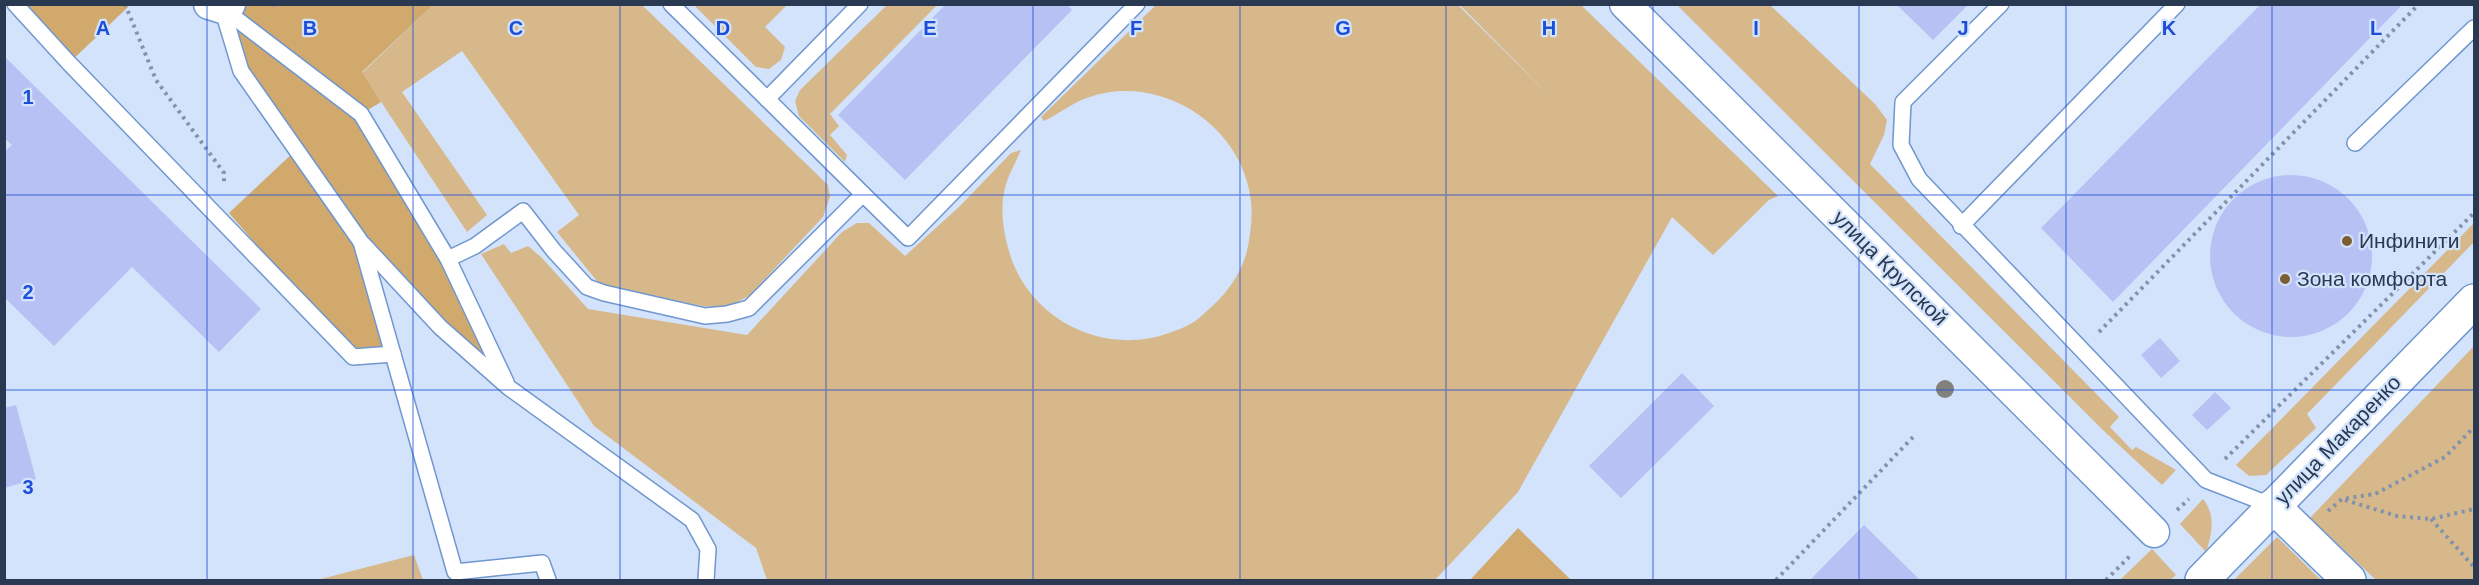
<svg xmlns="http://www.w3.org/2000/svg" width="2479" height="585" viewBox="0 0 2479 585" font-family="Helvetica,sans-serif">
	<style>
		.green { fill: #d7b88a }
		.forest { fill: #d1a96d }
		.building { fill: #b8c1f4 }
		.lines { fill: none; stroke-linecap: round; stroke-linejoin: round }
		.lane-casing { stroke: #7097ce; stroke-width: 18 }
		.street-casing { stroke: #7097ce; stroke-width: 33 }
		.secondary-casing { stroke: #7097ce; stroke-width: 36 }
		.path { stroke: #8293ab; stroke-width: 4; stroke-dasharray: 3 4.5; stroke-linecap: butt }
		.lane { stroke: #fff; stroke-width: 15 }
		.street { stroke: #fff; stroke-width: 30 }
		.secondary { stroke: #fff; stroke-width: 33 }
		.tree { fill: #82807c }
		.grid { fill: none; stroke: #1d4ed8; stroke-width: 1.5; stroke-opacity: 0.55 }
		.poi-dot { fill: #7b5f32; stroke: #d2e3fb; stroke-width: 2 }
		.labels { text-anchor: middle; stroke-width: 4.5; stroke-linejoin: round; paint-order: stroke }
		.poi-label { font-size: 21px; fill: #293951; stroke: #d2e3fb; text-anchor: start }
		.street-label { font-size: 21px; fill: #293951; stroke: #d2e3fb }
		.grid-label { font-size: 20px; text-anchor: middle; font-weight: bold; fill: #1d4ed8; stroke: #d2e3fb; stroke-width: 4.5; stroke-linejoin: round; paint-order: stroke }
	</style>
	<rect width="100%" height="100%" fill="#d2e3fb"/>
	<g class="green">
		<path d="M1157,4L1458,5L1559,105L1460,5H1581L1778,196L1769,200L1713,255L1672,217L1518,492L1435,580H767L756,548L594,426L481,254L504,244L511,253L528,246L542,258L588,309L747,335L842,232L857,223H869L905,256L960,206L1011,153L1021,150C1016,162 1008,175 1005,188C1000,208 1003,231 1009,251C1028,319 1103,357 1169,333C1176,330 1184,328 1190,324C1197,321 1202,315 1208,310C1226,295 1241,274 1247,251C1254,218 1254,194 1240,163C1213,107 1143,75 1084,99C1071,104 1060,113 1048,119L1044,121L1041,117Z"/>
		<polygon points="433,5 642,5 828,185 830,197 823,217 749,296 725,308 703,306 601,286 557,232 579,215 462,51 402,92 487,215 467,232 362,73"/>
		<polygon points="694,5 787,5 765,27 785,47 781,60 769,69 756,67"/>
		<polygon points="887,5 937,5 830,114 839,126 830,135 847,155 845,162 799,116 795,101 800,90"/>
		<polygon points="1677,5 1770,5 1875,104 1887,120 1884,135 1870,164 2119,417 2110,427 2132,450 2136,447 2176,470 2162,485 2106,433"/>
		<polygon points="2474,223 2474,242 2307,414 2316,428 2266,475 2249,476 2236,465"/>
		<polygon points="2474,346 2474,580 2376,580 2310,518"/>
		<path d="M2203,499C2216,515 2212,534 2206,552L2180,524Z"/>
		<polygon points="2277,537 2321,580 2234,580"/>
		<polygon points="2152,549 2176,575 2170,580 2120,580"/>
		<polygon points="414,555 423,580 317,580"/>
	</g>
	<g class="forest">
		<polygon points="125,4 128,7 69,63 15,5"/>
		<polygon points="209,5 433,5 362,72 381,102 361,114 448,259 508,387 362,244 391,348 353,357 229,213 296,150 241,71 222,9"/>
		<polygon points="1518,528 1571,580 1470,580"/>
	</g>
	<g class="building">
		<polygon points="946,4 1067,4 1072,10 905,180 838,115"/>
		<polygon points="1896,4 1969,4 1933,40"/>
		<polygon points="2261,4 2403,4 2113,302 2041,228"/>
		<polygon points="4,56 261,309 219,352 132,267 54,346 4,297 4,152 12,145 4,138"/>
		<circle cx="2291" cy="256" r="81"/>
		<polygon points="2160,338 2180,361 2161,378 2141,355"/>
		<polygon points="1682,373 1714,406 1621,498 1589,466"/>
		<polygon points="2215,392 2231,408 2207,430 2192,415"/>
		<polygon points="16,405 36,479 4,488 4,408"/>
		<polygon points="1864,525 1920,580 1810,580"/>
	</g>
	<g class="lines">
		<g class="lane-casing">
			<g id="lane">
				<polyline points="15,4 69,63 353,357 393,354"/>
				<polyline points="2001,4 1903,102 1901,145 1919,179 2206,480 2273,506"/>
				<polyline points="222,8 241,71 361,242 455,572 542,563 548,580"/>
				<polyline points="222,8 361,114 448,259 506,382"/>
				<polyline points="767,99 860,4"/>
				<polyline points="2355,143 2474,28"/>
				<polyline points="863,194 908,238 1137,4"/>
				<polyline points="1961,226 2177,4"/>
				<polyline points="363,244 440,327 508,387 692,520 708,549 706,580"/>
				<polyline points="448,259 475,246 523,211 554,251 587,287 604,293 705,316 727,314 749,308 863,194 671,4"/>
			</g>
		</g>
		<g class="street-casing">
			<g id="street">
				<polyline points="209,4 222,8 230,4"/>
				<polyline points="1625,4 2154,532"/>
			</g>
		</g>
		<g class="secondary-casing">
			<g id="secondary">
				<polyline points="2273,506 2349,580"/>
				<polyline points="2202,580 2474,301"/>
			</g>
		</g>
		<g class="path">
			<polyline points="125,4 156,80 224,173 224,185"/>
			<polyline points="273,4 276,6 278,4"/>
			<polyline points="2099,332 2419,4"/>
			<polyline points="2225,459 2474,213"/>
			<polyline points="2345,500 2397,516 2431,519 2474,509"/>
			<polyline points="2177,510 2189,499"/>
			<polyline points="2328,511 2342,499 2375,494 2445,457 2474,427"/>
			<polyline points="2431,519 2474,567"/>
			<polyline points="1776,580 1915,435"/>
			<polyline points="2106,580 2131,555"/>
		</g>
		<use href="#lane" class="lane"/>
		<use href="#street" class="street"/>
		<use href="#secondary" class="secondary"/>
	</g>
	<circle class="tree" cx="1945" cy="389" r="9"/>
	<path class="grid" d="M207,4V580M413,4V580M620,4V580M826,4V580M1033,4V580M1240,4V580M1446,4V580M1653,4V580M1859,4V580M2066,4V580M2272,4V580M4,195H2474M4,390H2474"/>
	<g class="poi-dot">
		<circle cx="2347" cy="241" r="6"/>
		<circle cx="2285" cy="279" r="6"/>
	</g>
	<g class="labels">
		<g class="poi-label">
			<text x="2359" y="248">Инфинити</text>
			<text x="2297" y="286">Зона комфорта</text>
		</g>
		<g class="street-label">
			<text transform="translate(1890 268) rotate(45)" y="7">улица Крупской</text>
			<text transform="translate(2338 440) rotate(-46)" y="7">улица Макаренко</text>
		</g>
	</g>
	<g class="grid-label">
		<text x="103" y="35">A</text>
		<text x="310" y="35">B</text>
		<text x="516" y="35">C</text>
		<text x="723" y="35">D</text>
		<text x="930" y="35">E</text>
		<text x="1136" y="35">F</text>
		<text x="1343" y="35">G</text>
		<text x="1549" y="35">H</text>
		<text x="1756" y="35">I</text>
		<text x="1963" y="35">J</text>
		<text x="2169" y="35">K</text>
		<text x="2376" y="35">L</text>
		<text x="28" y="104">1</text>
		<text x="28" y="299">2</text>
		<text x="28" y="494">3</text>
	</g>
	<rect width="2479" height="585" fill="none" stroke="#293951" stroke-width="12"/>
</svg>
